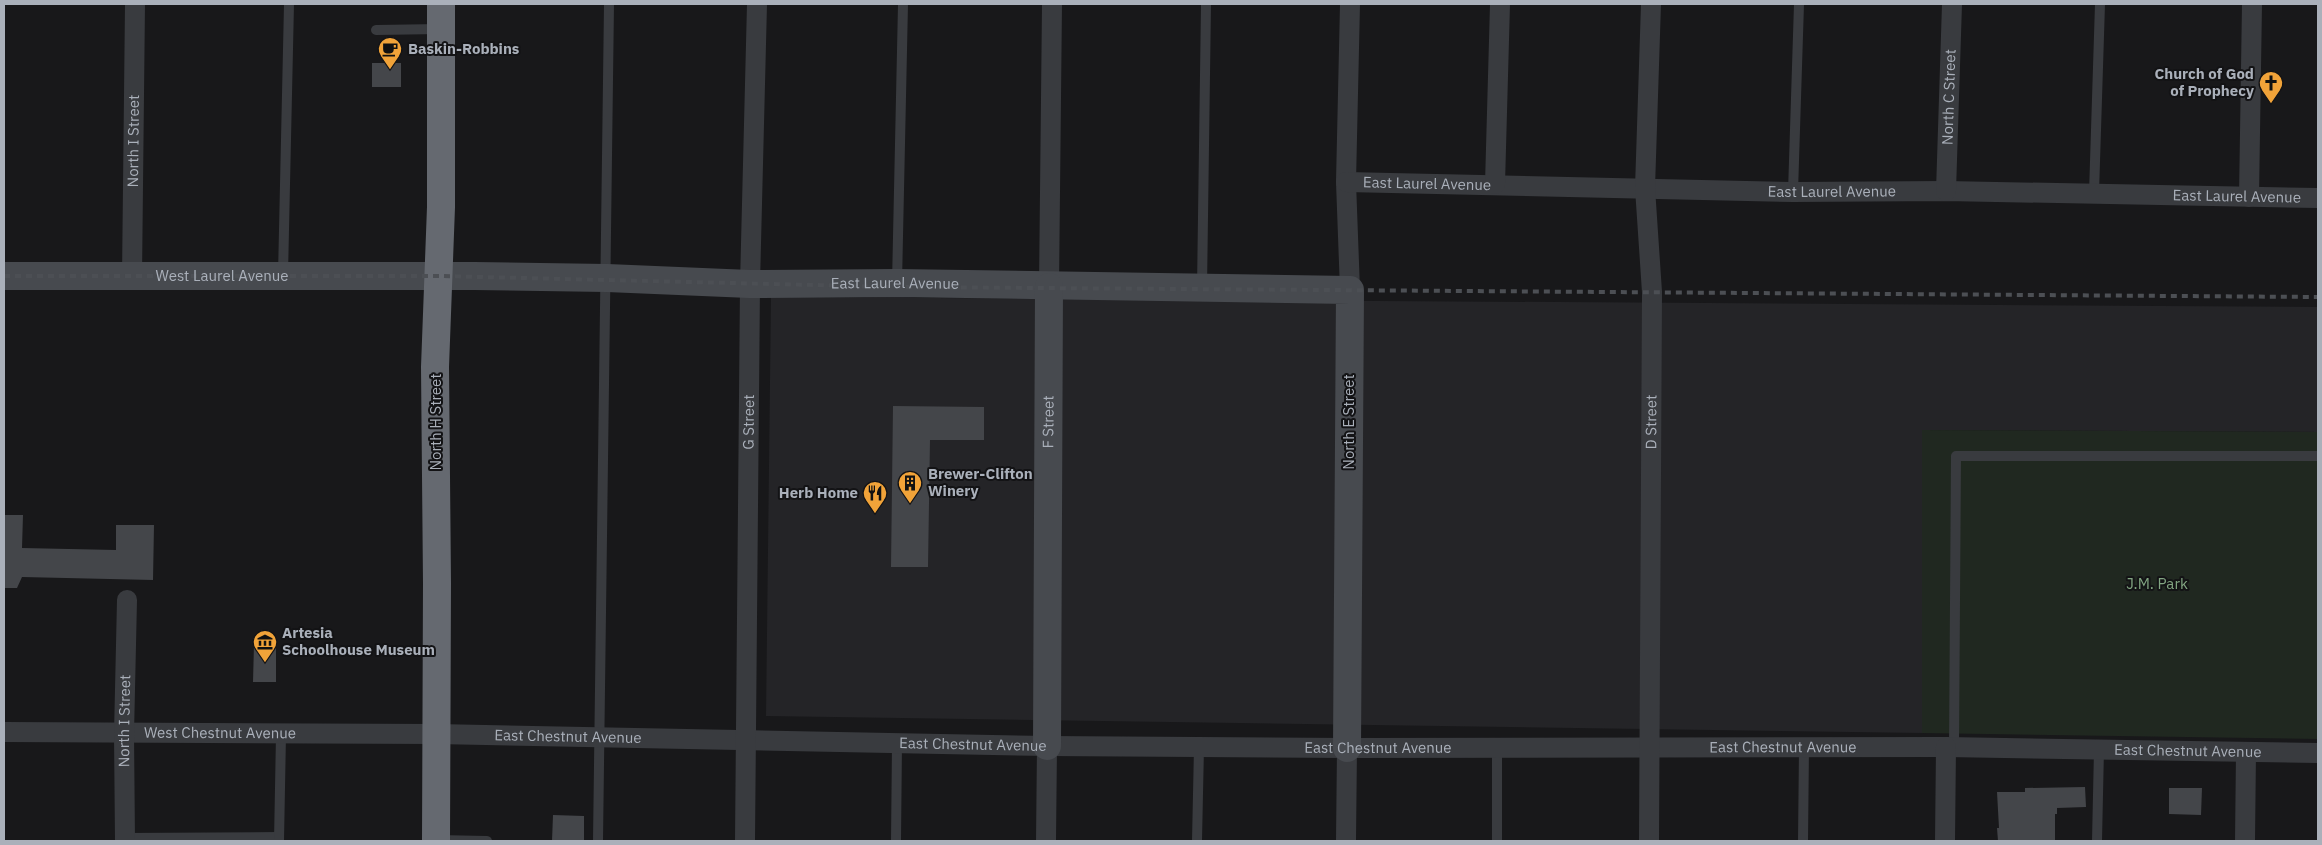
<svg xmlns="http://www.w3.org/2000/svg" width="2322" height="845" viewBox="0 0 2322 845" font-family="'IBM Plex Sans',sans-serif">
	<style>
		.built { fill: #242427 }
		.green { fill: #202820 }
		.building { fill: #44464a }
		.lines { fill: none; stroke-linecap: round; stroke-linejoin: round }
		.lane { stroke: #393b3f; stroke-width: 10 }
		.street { stroke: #393b3f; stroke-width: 20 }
		.secondary { stroke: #474a4f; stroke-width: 28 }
		.highway { stroke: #656970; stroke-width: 28 }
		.rail { stroke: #4c4f54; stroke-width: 4; stroke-dasharray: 6 5; stroke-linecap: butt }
		.labels { text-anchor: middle; stroke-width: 4; stroke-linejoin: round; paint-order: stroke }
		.poi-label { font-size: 15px; font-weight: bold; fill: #aab0ba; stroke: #131315; text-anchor: start }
		.street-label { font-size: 15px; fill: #aab0ba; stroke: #131315 }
		.park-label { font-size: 15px; fill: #82a582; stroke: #131315 }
	</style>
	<rect width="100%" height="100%" fill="#18181a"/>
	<polygon class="built" points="771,297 2318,307 2318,432 1922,430 1922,733 766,716"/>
	<polygon class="green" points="1922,430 2318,432 2318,739 1922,733"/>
	<g class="building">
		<rect x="372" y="63" width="29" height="24"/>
		<polygon points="893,406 984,407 984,440 930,440 928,567 891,567"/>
		<polygon points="4,515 23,515 22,548 116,550 116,525 154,525 153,580 22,577 17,588 4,588"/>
		<polygon points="254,644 276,644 276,682 253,682"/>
		<polygon points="2085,787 2086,807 2057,808 2057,814 2055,814 2055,841 1998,841 1997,828 1999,828 1997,792 2025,792 2025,788"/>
		<polygon points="2169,788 2202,788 2201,815 2169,814"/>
		<polygon points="553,815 584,816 584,841 552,841"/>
	</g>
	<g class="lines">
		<g class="lane">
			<polyline points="376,30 440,29"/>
			<polyline points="1793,192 1799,4"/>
			<polyline points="2094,193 2100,4"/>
			<polyline points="283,275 289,4"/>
			<polyline points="897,283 903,4"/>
			<polyline points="1202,288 1206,4"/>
			<polyline points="1954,747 1956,456 2318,456"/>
			<polyline points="125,838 279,837"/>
			<polyline points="437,840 487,841"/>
			<polyline points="279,841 281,735"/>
			<polyline points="598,841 609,4"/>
			<polyline points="896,841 897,743"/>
			<polyline points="1197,841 1199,747"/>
			<polyline points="1497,841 1497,747"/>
			<polyline points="1803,841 1804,747"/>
			<polyline points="2097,841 2099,749"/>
		</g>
		<g class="street">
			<polyline points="1350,4 1346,182 1350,290"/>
			<path id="s1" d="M1346,182L1793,192L1946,191L2318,198"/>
			<polyline points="1495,184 1500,4"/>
			<path id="s2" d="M1946,191L1952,4"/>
			<polyline points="2249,197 2252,4"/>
			<path id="s3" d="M132,277L135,4"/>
			<polyline points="1049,287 1052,4"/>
			<path id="s4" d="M4,732L436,734L1047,746L1347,748L1946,747L2318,753"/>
			<path id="s5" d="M125,841L124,734L127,600"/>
			<path id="s6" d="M745,841L750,284L757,4"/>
			<polyline points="1046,841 1047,746"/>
			<polyline points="1346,841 1347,748"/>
			<path id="s7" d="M1649,841L1652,292L1645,188L1651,4"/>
			<polyline points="1945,841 1946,747"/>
			<polyline points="2245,841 2246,752"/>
		</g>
		<g class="secondary">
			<path id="s8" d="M4,276H474L607,278L750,284L897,283L1350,290L1347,748"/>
			<path id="s9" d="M1047,746L1049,287"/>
		</g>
		<polyline class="highway" points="436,841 437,583 435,367 441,207 441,4"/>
		<path class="rail" id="s10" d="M4,276H440L897,287L2318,297"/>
	</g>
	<defs>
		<g id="cafe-pin" transform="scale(1.25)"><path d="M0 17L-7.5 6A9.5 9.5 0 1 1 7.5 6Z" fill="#f1a339" stroke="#131315"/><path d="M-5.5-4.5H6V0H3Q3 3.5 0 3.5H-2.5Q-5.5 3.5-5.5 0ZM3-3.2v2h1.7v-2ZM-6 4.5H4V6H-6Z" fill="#111"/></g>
		<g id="church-pin" transform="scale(1.25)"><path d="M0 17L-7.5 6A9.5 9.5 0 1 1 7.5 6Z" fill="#f1a339" stroke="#131315"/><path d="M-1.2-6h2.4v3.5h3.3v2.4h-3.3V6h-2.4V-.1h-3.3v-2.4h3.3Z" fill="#111"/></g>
		<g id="building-pin" transform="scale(1.25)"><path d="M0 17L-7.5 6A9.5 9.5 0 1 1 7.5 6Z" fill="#f1a339" stroke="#131315"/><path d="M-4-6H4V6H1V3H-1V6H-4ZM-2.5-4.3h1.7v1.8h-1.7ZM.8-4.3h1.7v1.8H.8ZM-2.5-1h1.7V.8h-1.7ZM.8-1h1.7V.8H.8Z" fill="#111"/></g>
		<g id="restaurant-pin" transform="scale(1.25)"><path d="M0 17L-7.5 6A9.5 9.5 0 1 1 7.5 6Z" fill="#f1a339" stroke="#131315"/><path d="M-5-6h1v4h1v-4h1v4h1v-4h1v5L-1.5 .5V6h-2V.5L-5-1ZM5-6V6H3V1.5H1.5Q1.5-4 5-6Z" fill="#111"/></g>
		<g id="museum-pin" transform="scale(1.25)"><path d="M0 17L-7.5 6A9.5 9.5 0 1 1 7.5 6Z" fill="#f1a339" stroke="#131315"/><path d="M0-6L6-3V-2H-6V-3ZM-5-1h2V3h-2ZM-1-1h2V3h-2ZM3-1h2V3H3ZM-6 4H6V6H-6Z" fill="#111"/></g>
	</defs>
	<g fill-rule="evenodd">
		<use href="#cafe-pin" x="390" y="49"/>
		<use href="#church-pin" x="2271" y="83"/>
		<use href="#building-pin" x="910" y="483"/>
		<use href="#restaurant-pin" x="875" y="493"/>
		<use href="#museum-pin" x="265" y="642"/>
	</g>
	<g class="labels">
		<g class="poi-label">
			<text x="408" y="54">Baskin-Robbins</text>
			<text x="2254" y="79" text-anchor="end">Church of God<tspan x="2254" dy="17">of Prophecy</tspan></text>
			<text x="928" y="479">Brewer-Clifton<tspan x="928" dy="17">Winery</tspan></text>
			<text x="858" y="498" text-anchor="end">Herb Home</text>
			<text x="282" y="638">Artesia<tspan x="282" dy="17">Schoolhouse Museum</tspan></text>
		</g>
		<g class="street-label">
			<text dy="5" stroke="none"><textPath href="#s2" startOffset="94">North C Street</textPath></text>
			<text dy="5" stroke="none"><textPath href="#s3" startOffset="136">North I Street</textPath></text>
			<text dy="5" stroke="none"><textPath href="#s1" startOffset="81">East Laurel Avenue</textPath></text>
			<text dy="5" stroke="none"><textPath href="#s1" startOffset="486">East Laurel Avenue</textPath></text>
			<text dy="5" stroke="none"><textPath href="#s1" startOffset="891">East Laurel Avenue</textPath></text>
			<text dy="5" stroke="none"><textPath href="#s10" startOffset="218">West Laurel Avenue</textPath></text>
			<text dy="5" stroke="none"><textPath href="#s8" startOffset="891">East Laurel Avenue</textPath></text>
			<text transform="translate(436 422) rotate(-90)" y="5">North H Street</text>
			<text dy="5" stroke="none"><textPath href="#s6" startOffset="419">G Street</textPath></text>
			<text dy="5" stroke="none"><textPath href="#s9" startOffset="324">F Street</textPath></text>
			<text transform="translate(1349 422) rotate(-90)" y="5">North E Street</text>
			<text dy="5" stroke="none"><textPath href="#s7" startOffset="419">D Street</textPath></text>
			<text dy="5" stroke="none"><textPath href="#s5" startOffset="120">North I Street</textPath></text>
			<text dy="5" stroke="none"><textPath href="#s4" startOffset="216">West Chestnut Avenue</textPath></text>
			<text dy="5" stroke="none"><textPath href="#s4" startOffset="564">East Chestnut Avenue</textPath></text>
			<text dy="5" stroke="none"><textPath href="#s4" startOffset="969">East Chestnut Avenue</textPath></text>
			<text dy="5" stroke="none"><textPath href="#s4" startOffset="1779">East Chestnut Avenue</textPath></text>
			<text dy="5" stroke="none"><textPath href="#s4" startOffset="1374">East Chestnut Avenue</textPath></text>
			<text dy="5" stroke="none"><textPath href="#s4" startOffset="2184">East Chestnut Avenue</textPath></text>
		</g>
		<g class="park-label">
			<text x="2157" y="589">J.M. Park</text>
		</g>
	</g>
	<rect width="2322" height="845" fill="none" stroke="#aab0ba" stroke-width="10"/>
</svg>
